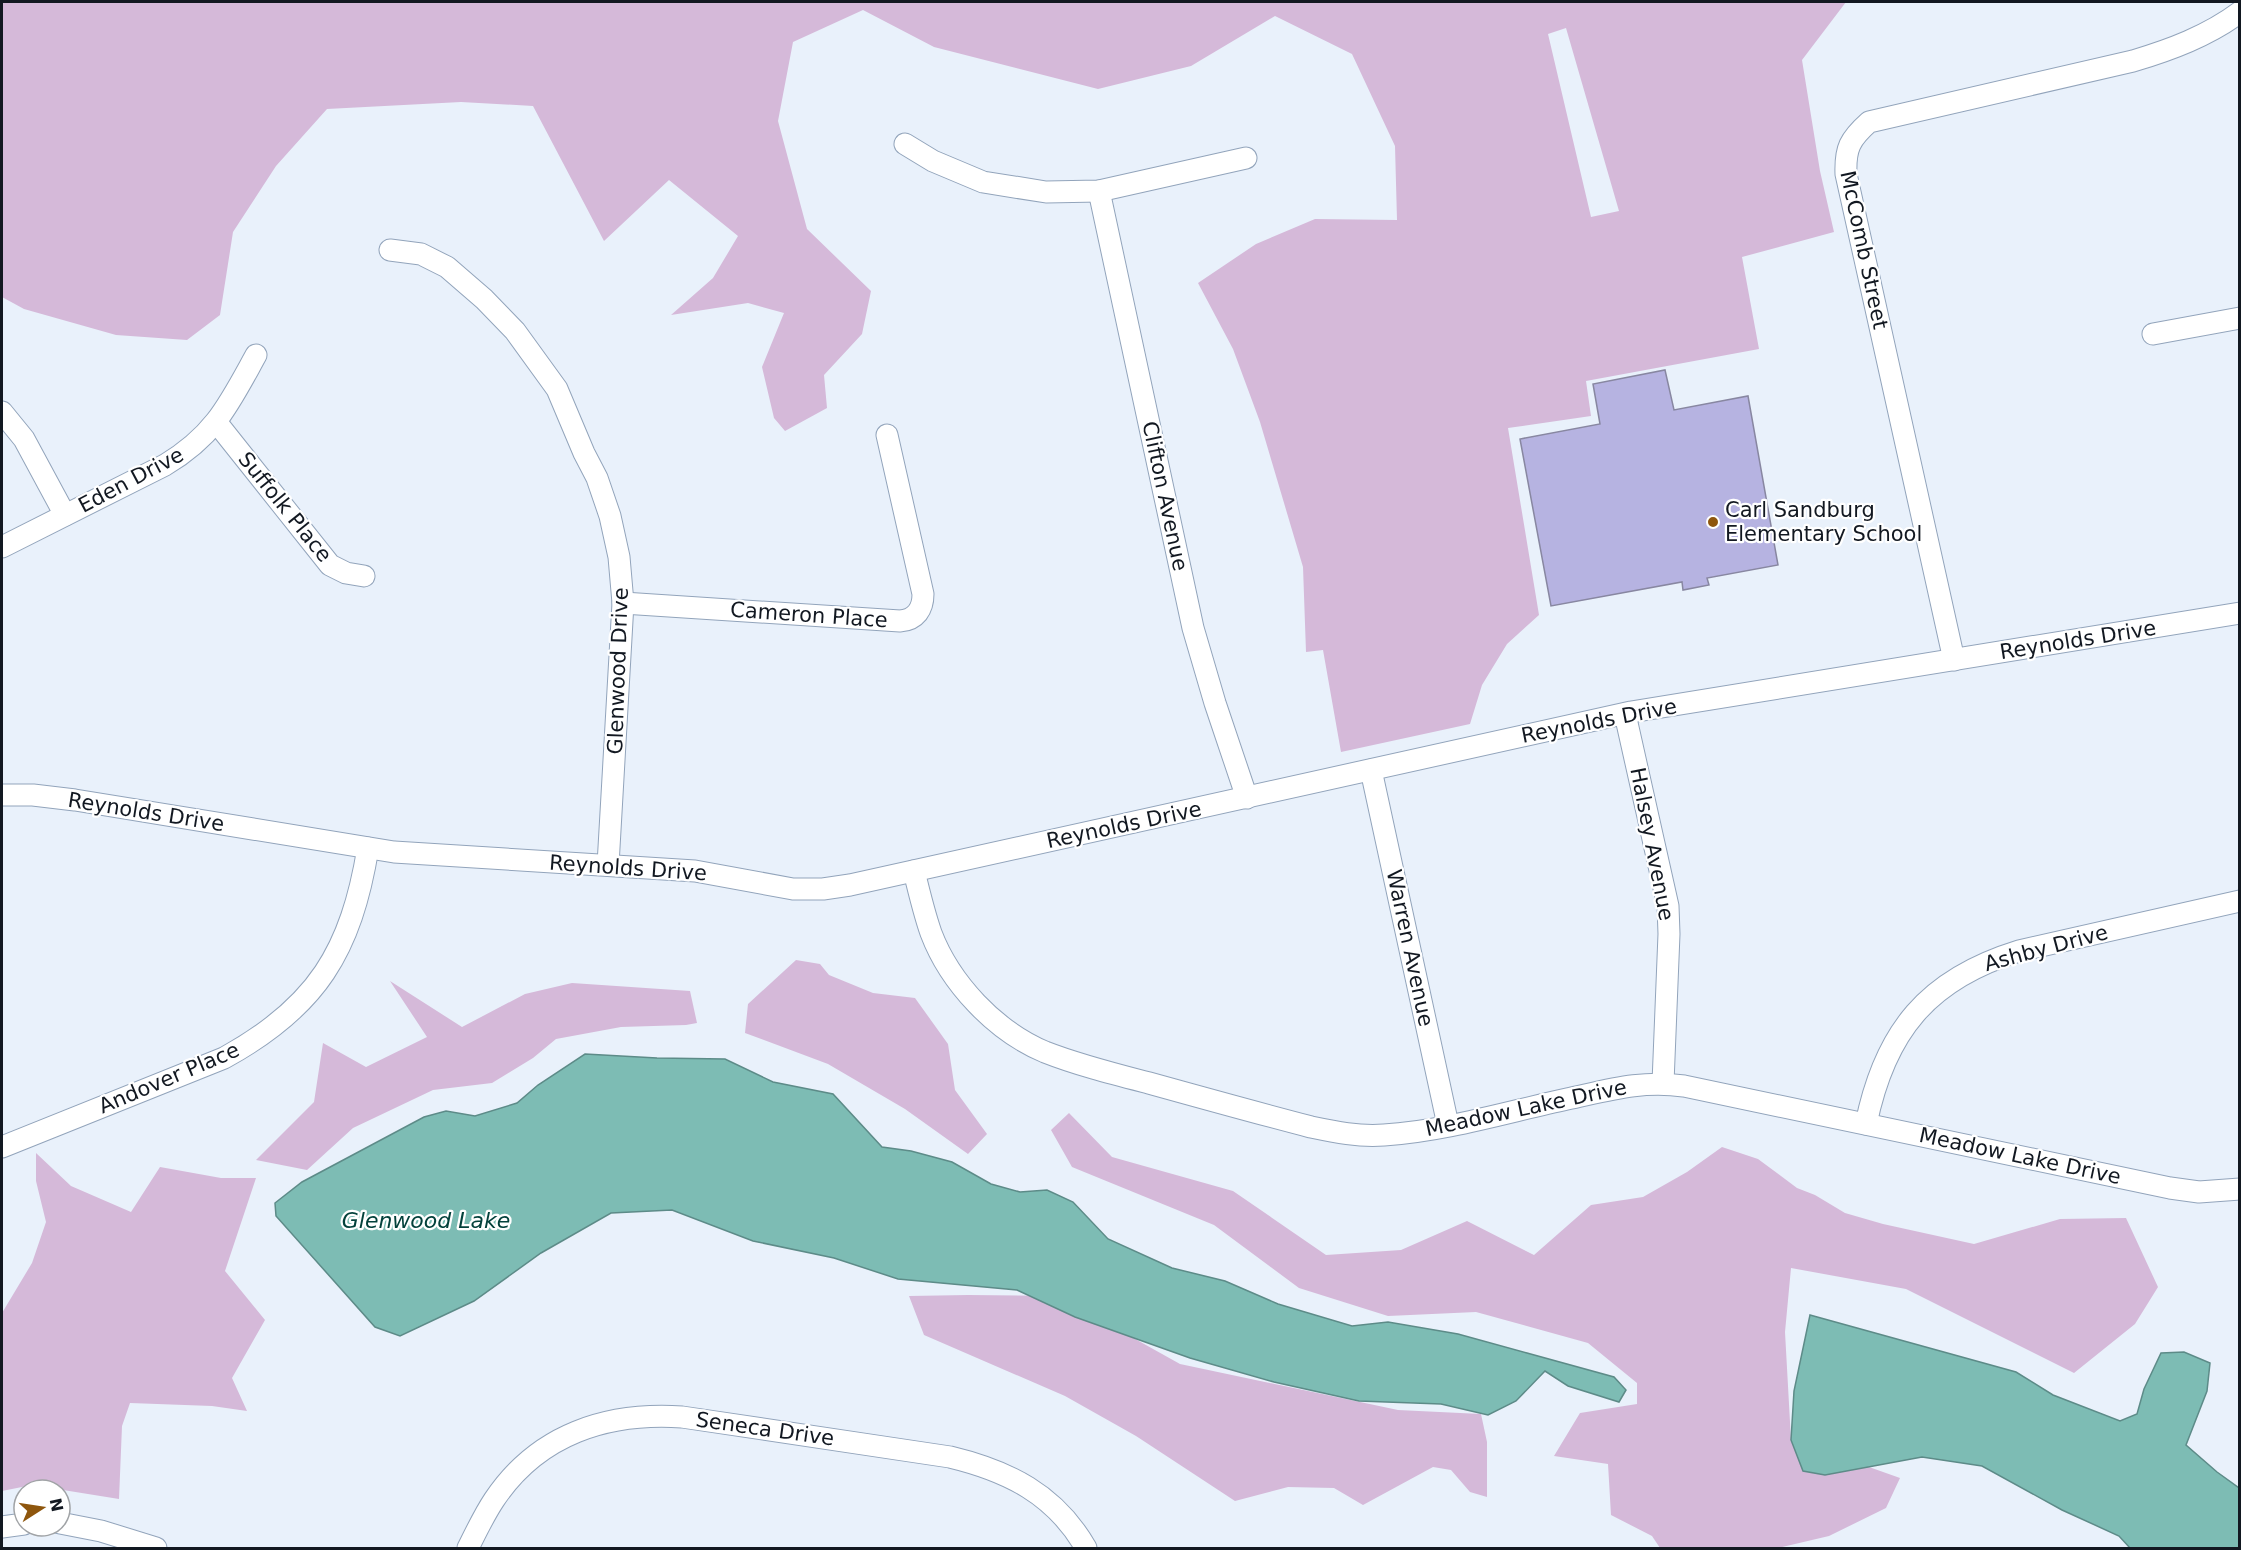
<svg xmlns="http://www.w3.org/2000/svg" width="2241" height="1550" viewBox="0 0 2241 1550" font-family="'DejaVu Sans',sans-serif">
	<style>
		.green { fill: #d5b9d9; fill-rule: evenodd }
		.water { fill: #7dbcb4; stroke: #5d8b88; stroke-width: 1.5 }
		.building { fill: #b6b3e1; stroke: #8887a1; stroke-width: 1.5 }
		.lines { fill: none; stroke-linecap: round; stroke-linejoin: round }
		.street-casing { stroke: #92a4bb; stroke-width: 23 }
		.street { stroke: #fff; stroke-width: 21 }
		.poi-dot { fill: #8e560d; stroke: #fff; stroke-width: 2 }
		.labels { text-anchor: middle; stroke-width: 4.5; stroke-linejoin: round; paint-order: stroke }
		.street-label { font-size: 21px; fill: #121821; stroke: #fff }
		.poi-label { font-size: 21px; fill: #121821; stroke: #fff; text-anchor: start }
		.water-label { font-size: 22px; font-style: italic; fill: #03413b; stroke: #fff }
	</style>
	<rect width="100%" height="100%" fill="#e9f1fb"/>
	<g class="green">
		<path d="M2,2H1846L1802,60L1820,171L1834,232L1742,257L1759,349L1586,381L1591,416L1508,428L1539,615L1507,644L1482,685L1470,724L1341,752L1323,650L1306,652L1303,567L1260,422L1233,349L1198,283L1256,244L1315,219L1397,220L1395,146L1352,54L1275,16L1191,66L1098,89L934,47L863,10L793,42L778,121L807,229L871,291L862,334L824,375L827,408L785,431L774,418L762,367L784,313L748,303L671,315L713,278L738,236L669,180L604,241L533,106L461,102L327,109L276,166L233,232L220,315L187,340L116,335L24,309L2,297ZM1566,28L1619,211L1591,217L1548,34Z"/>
		<polygon points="796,960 820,964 829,975 873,993 915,998 948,1044 955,1090 987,1134 968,1154 905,1109 828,1064 745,1033 748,1004"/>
		<polygon points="390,981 462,1027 525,994 572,983 690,991 697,1023 686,1025 621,1027 556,1039 533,1058 492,1083 433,1090 353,1128 307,1170 256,1160 314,1102 323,1043 366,1067 427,1037"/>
		<polygon points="1069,1113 1112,1157 1233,1191 1326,1255 1401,1250 1467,1221 1534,1255 1591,1205 1643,1197 1687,1172 1722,1147 1758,1159 1797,1188 1815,1195 1845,1213 1883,1224 1974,1244 2060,1219 2126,1218 2158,1287 2135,1324 2074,1373 1906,1289 1791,1268 1785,1332 1791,1440 1803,1470 1869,1467 1900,1478 1886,1508 1829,1536 1778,1548 1660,1548 1652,1536 1611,1515 1608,1464 1554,1456 1580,1413 1637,1404 1637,1383 1588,1343 1476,1312 1388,1316 1299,1288 1214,1225 1072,1167 1051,1130"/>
		<polygon points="36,1153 71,1186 131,1212 160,1167 221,1178 256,1178 225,1271 265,1320 232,1378 247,1411 212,1406 130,1403 122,1426 119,1499 32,1485 2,1491 2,1313 32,1263 46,1222 36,1181"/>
		<polygon points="968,1295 1058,1296 1180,1364 1398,1410 1481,1414 1487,1442 1487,1497 1470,1492 1451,1470 1433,1467 1363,1505 1334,1488 1288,1487 1235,1501 1136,1436 1065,1396 924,1335 909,1296"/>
	</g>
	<g class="water">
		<polygon points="585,1054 657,1058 725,1059 773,1082 833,1094 882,1147 911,1151 952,1162 991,1184 1020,1192 1047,1190 1073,1202 1108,1239 1172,1268 1225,1281 1278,1304 1352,1326 1388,1322 1458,1334 1527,1353 1614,1377 1626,1390 1619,1402 1568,1386 1545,1371 1516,1401 1488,1415 1441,1404 1359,1401 1274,1382 1190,1358 1075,1317 1017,1290 898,1279 834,1258 753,1241 672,1210 611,1213 541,1253 474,1301 400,1336 375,1327 276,1216 275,1203 302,1182 424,1117 446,1111 475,1116 517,1103 538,1085"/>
		<polygon points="1810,1315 2016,1372 2053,1395 2120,1421 2137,1414 2144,1389 2161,1353 2184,1352 2210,1363 2207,1391 2186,1445 2217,1472 2239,1488 2239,1548 2130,1548 2119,1536 2062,1510 1982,1466 1922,1457 1825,1475 1803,1471 1791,1440 1794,1391"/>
	</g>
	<polygon class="building" points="1665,370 1674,410 1748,396 1778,565 1707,578 1709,585 1683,590 1682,582 1551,606 1520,439 1600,424 1593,384"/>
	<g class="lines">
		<g class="street-casing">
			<g id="street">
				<polyline points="905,144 933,161 983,182 1046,192 1099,191 1246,158"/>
				<polyline points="1099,191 1193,628 1215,703 1247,798"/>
				<polyline points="390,250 421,254 447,267 484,299 515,331 557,389 584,453 597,478 610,516 619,557 623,603 608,865"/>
				<polyline points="2153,334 2240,318"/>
				<polyline points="2,412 24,439 65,515"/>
				<polyline points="217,423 330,565 346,573 364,576"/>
				<path d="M2,547L165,465C215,435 229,404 256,355"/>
				<path d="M623,603L900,621C916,620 923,609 923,594L887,435"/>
				<path d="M1954,660L1846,174C1845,148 1850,139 1869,122L2133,61C2170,50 2208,36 2240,12"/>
				<polyline points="1625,714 1668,906 1669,934 1663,1083"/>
				<polyline points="1371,770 1448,1125"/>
				<polyline points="2,795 33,795 75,800 394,852 695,871 793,889 823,889 850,885 1631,712 2240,613"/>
				<path d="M914,871C919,892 924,913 931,933C950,983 995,1031 1045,1052C1078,1065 1114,1074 1149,1083C1203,1098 1257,1113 1311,1127C1335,1132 1359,1137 1384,1135C1445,1131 1507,1112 1567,1099C1609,1090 1641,1080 1684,1086L2170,1188L2199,1192L2240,1189"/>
				<path d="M1866,1124C1885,1031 1928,979 2019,951L2240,901"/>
				<path d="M2,1147L224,1058C317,1007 351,951 368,848"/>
				<polyline points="60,1523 101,1531 156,1548"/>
				<polyline points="2,1527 24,1524"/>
				<path d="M468,1548C476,1532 484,1515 494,1500C538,1434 607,1412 682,1417L950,1457C1008,1471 1055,1494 1086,1548"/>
			</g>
		</g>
		<use href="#street" class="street"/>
	</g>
	<circle class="poi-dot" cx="1713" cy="522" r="6"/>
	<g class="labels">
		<g class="street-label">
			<text transform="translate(1864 250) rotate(78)" y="7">McComb Street</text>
			<text transform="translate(131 480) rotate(-28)" y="7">Eden Drive</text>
			<text transform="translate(1165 496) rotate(78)" y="7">Clifton Avenue</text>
			<text transform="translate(285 507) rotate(51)" y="7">Suffolk Place</text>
			<text transform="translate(809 615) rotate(4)" y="7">Cameron Place</text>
			<text transform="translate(2078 640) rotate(-9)" y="7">Reynolds Drive</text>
			<text transform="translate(618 671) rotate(-88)" y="7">Glenwood Drive</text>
			<text transform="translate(1599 721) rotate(-11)" y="7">Reynolds Drive</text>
			<text transform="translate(146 812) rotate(9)" y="7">Reynolds Drive</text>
			<text transform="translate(1124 825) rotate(-12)" y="7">Reynolds Drive</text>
			<text transform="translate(1652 844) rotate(79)" y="7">Halsey Avenue</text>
			<text transform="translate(628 868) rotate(4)" y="7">Reynolds Drive</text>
			<text transform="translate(1410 948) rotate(78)" y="7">Warren Avenue</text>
			<text transform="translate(2046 948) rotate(-15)" y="7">Ashby Drive</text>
			<text transform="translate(169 1078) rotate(-23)" y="7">Andover Place</text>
			<text transform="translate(1526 1108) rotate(-12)" y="7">Meadow Lake Drive</text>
			<text transform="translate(2020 1156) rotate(12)" y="7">Meadow Lake Drive</text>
			<text transform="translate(765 1429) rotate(8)" y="7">Seneca Drive</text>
		</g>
		<g class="poi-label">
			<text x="1725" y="517">Carl Sandburg<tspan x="1725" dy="24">Elementary School</tspan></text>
		</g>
		<g class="water-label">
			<text x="426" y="1228">Glenwood Lake</text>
		</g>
	</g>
	<rect width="2241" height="1550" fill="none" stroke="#121821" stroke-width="6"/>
	<g transform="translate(42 1508) rotate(78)"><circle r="28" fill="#ffffff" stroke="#a0a3a6" stroke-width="1.5"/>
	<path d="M0-4.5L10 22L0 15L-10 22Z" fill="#8e560d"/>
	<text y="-9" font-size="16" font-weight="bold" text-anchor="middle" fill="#121821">N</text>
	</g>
</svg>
